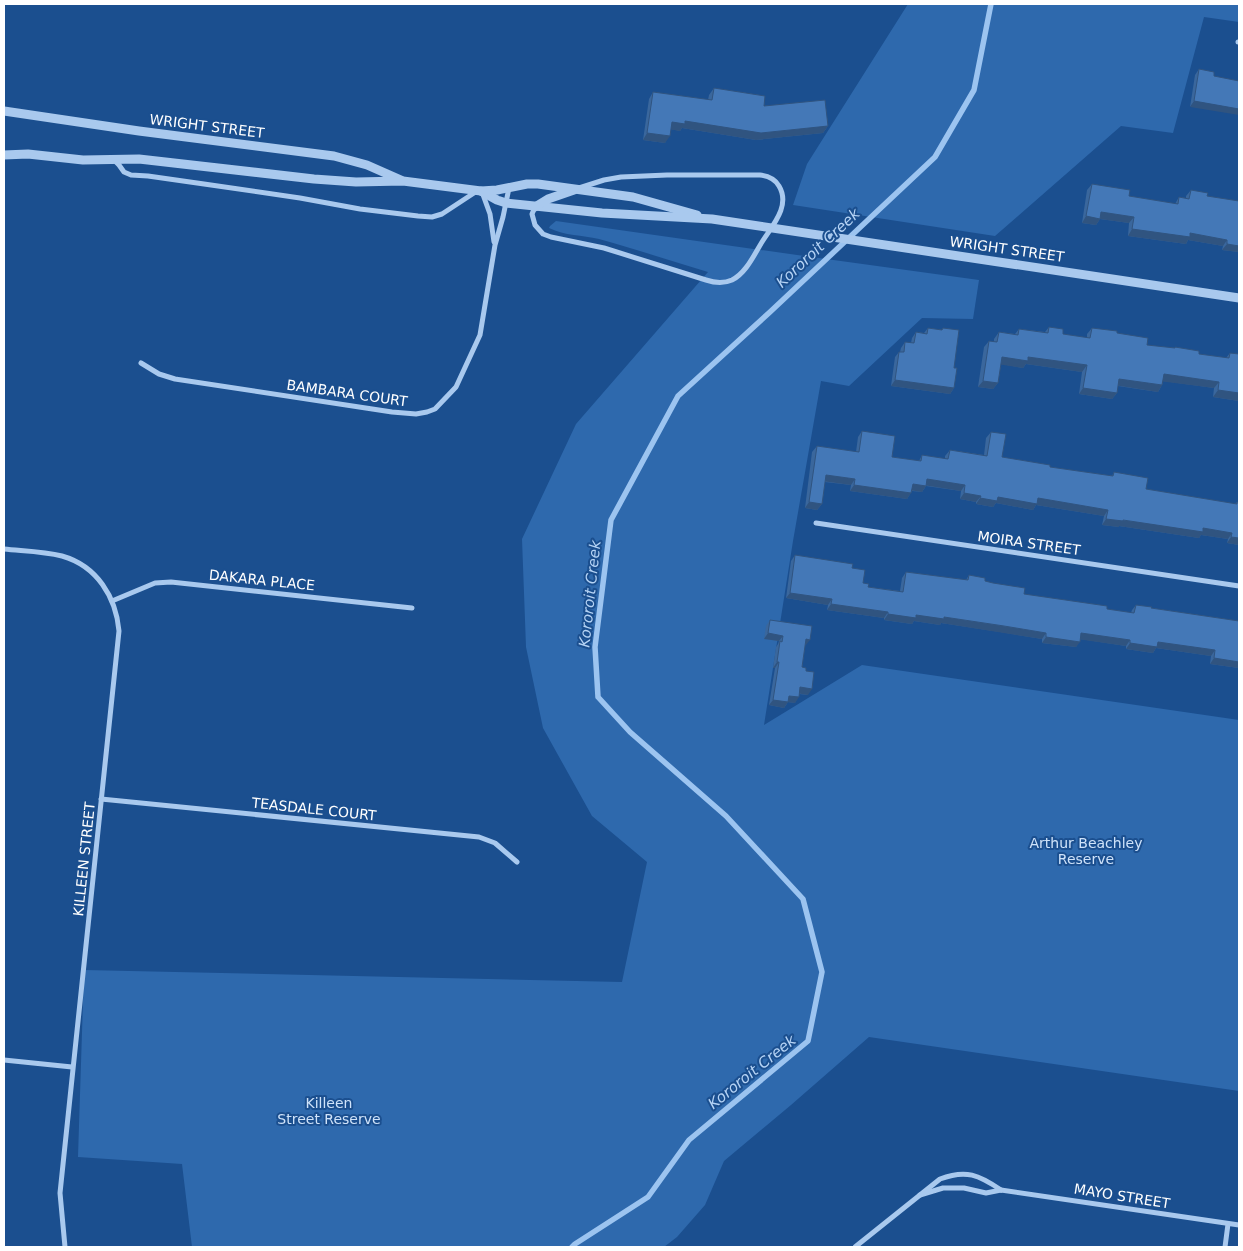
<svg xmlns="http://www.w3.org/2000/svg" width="1243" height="1251" viewBox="0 0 1243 1251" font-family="'DejaVu Sans',sans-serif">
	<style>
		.green { fill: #2e69ad }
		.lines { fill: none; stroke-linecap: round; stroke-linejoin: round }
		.stream { stroke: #9cc4f0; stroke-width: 5.5 }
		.minor { stroke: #a9c9ee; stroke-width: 5 }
		.tertiary { stroke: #a9c9ee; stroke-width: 9 }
		.wall { fill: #3a679d }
		.shaded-wall { fill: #305480 }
		.building { fill: #4478b7; stroke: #305480 }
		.labels { text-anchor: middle; stroke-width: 4; stroke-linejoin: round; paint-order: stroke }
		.street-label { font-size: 14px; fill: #fff; stroke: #1b4f8f }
		.park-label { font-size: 14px; fill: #cfe3fa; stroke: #1b4f8f }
		.water-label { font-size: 15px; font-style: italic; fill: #b5d3f5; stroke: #1b4f8f }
	</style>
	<rect width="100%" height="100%" fill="#1b4f8f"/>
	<g class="green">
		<polygon points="908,4 1239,4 1239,22 1204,17 1173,133 1121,126 995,236 793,205 807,164"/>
		<path d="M556,221C697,241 838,261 979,280L973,319L922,318L849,386L821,381L793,541L764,725L862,665L1239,720V1091L869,1037L791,1105L724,1161L705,1205L677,1237L664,1247H192L182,1164L78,1157L84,970L622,982L647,862L592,816L543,728L526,647L522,539L576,424L708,272C671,261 635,249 599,239C582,235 565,236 549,228L550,226Z"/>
	</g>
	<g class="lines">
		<polyline class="stream" points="572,1247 575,1244 648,1197 689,1140 808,1041 822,972 803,899 726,816 630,732 598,697 595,647 611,520 678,396 770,312 935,157 974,90 991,4"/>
		<g class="minor">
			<polyline points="1238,42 1239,42"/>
			<polyline points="115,161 119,165 124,172 131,175 148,176 204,184 300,198 360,209 418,216 432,217 442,214 477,191"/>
			<polyline points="482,192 490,214 494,242"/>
			<path d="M535,207L532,214L535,225L543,234L551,237L604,248L706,280C715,283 723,284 732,280C746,273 754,255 762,242C772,226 791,206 779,186C775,179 768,176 760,175H667L621,177L604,180L579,188"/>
			<polyline points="141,363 159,374 175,379 392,412 416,414 427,412 435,409 456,387 480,335 495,245 503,217 509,188"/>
			<polyline points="816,523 1239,586"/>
			<path d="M4,549C23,551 43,551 62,556C97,566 116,597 119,631L60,1193L65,1247"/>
			<polyline points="112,601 155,583 171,582 412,608"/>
			<polyline points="101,799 479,837 495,843 517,862"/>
			<polyline points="4,1060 72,1067"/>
			<polyline points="920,1195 943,1188 964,1188 986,1193 1001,1190 1239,1225"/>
			<path d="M855,1247L940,1179C966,1169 979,1175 1001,1190"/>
			<polyline points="1225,1247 1228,1224"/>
		</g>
		<g class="tertiary">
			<polyline points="4,111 139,131 334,156 367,165 401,180"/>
			<polyline points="4,155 28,154 83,160 139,159 314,179 356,182 403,181 481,191 497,190 527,184 538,184 633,197 697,215"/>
			<polyline points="481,191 497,200 506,203 602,213 712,219 1239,298"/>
			<polyline points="535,207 548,199 574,190"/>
		</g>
	</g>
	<g class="wall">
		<polygon points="1199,69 1214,76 1190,107 1195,75"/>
		<polygon points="714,88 764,106 828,126 823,133 756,140 682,128 680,131 671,129 665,143 643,140 649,99 653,92 708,100 709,95"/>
		<polygon points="1092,184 1129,196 1175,204 1179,197 1186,198 1186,196 1191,190 1207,196 1239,252 1222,250 1223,246 1188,240 1186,244 1128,236 1129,223 1100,219 1096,225 1082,223 1087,190"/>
		<polygon points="1049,327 1063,334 1087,338 1087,334 1092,328 1117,333 1147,345 1199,354 1226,358 1230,353 1239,401 1213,397 1214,388 1163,381 1162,385 1158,392 1118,386 1117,393 1112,399 1079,394 1082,372 1026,364 1023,368 1001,364 998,383 993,389 978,387 984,347 989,341 994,341 994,339 999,332 1015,334 1019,329 1045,332"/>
		<polygon points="928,328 942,330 943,328 954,368 954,388 950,394 891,386 895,357 899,352 900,352 901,348 905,342 911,343 912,338 916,332 924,333"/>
		<polygon points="862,431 892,457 919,461 922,455 945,459 945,456 950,450 984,455 986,438 991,432 1002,457 1050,467 1112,476 1114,472 1146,489 1235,504 1237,502 1239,502 1239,545 1227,543 1228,539 1201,535 1199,538 1119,526 1119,527 1102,525 1104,516 1036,505 1033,510 996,503 993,507 976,504 976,502 960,499 961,491 926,486 922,492 912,491 907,499 850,491 851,485 825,482 822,504 817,510 805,508 812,452 817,446 856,452 858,437"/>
		<polygon points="795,555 852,568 863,583 868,587 900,591 902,578 906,572 966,580 969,575 985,581 1024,594 1107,609 1131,613 1132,610 1136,605 1151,608 1239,621 1239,668 1210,664 1211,656 1156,648 1153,653 1126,649 1126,646 1080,639 1076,647 1042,643 1042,639 1000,632 941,623 940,625 914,621 912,624 884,620 884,618 827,610 828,605 786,598 791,561"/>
		<polygon points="770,620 806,645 805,645 802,667 806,671 808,695 799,694 795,703 788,702 784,708 769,705 775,668 773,668 776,647 778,644 779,641 764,639 766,626"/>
	</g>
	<g class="shaded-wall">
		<polygon points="1194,101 1239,109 1239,115 1190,107"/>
		<polygon points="685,121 828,126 823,133 756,140 682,128 680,131 668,129 672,122"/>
		<polygon points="647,133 670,136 665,143 643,140"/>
		<polygon points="1101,212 1134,217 1129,223 1100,219 1096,225 1082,223 1086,216"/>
		<polygon points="1132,229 1190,233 1227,240 1223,246 1188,240 1186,244 1128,236"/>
		<polygon points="1227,244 1239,246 1239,252 1222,250"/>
		<polygon points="1002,357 1028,357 1087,365 1082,372 1026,364 1023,368 997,364"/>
		<polygon points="1164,374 1219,382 1214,388 1159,381"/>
		<polygon points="1119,379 1162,385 1158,392 1114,385"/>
		<polygon points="895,380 954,388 950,394 891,386"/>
		<polygon points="983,381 998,383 993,389 978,387"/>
		<polygon points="1083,388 1117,393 1112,399 1079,394"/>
		<polygon points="1218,390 1239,393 1239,401 1213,397"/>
		<polygon points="826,475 855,479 851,485 822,481"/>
		<polygon points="927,479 965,485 961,491 923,485"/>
		<polygon points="913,484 926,486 922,492 909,490"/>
		<polygon points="854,485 911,493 907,499 850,491"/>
		<polygon points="964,493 981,496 976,502 960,499"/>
		<polygon points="998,497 1038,498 1108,510 1104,516 1036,505 1033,510 996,503 993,507 976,504 980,498"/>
		<polygon points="809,502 822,504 817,510 805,508"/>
		<polygon points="1106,519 1203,528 1232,533 1228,539 1201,535 1199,538 1119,526 1119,527 1102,525"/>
		<polygon points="1231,537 1239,538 1239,545 1227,543"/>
		<polygon points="790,593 832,599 828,605 786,598"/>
		<polygon points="831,604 888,612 884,618 827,610"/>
		<polygon points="888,614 916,615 944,617 1046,633 1042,639 941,623 940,625 914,621 912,624 884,620"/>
		<polygon points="768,633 783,636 779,641 764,639"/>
		<polygon points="1081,633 1130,640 1126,646 1077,639"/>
		<polygon points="1046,637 1080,642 1076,647 1042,643"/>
		<polygon points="806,639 810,640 806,645 802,645"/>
		<polygon points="1158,642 1215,650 1211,656 1156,648 1153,653 1126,649 1130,643"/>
		<polygon points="1214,658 1239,662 1239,668 1210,664"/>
		<polygon points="777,662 779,662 775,668 773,668"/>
		<polygon points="800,687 812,689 808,695 796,693"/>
		<polygon points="789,696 799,697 795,703 786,702 788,702 784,708 769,705 773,700"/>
	</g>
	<g class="building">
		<polygon points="1199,69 1214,72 1214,76 1239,81 1239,109 1194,101"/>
		<polygon points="714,88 765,96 764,106 825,100 828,126 761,133 685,121 685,124 672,122 670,136 647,133 653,92 712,100"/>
		<polygon points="1092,184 1130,190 1129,196 1178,204 1179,197 1189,199 1191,190 1208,193 1207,196 1239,201 1239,246 1227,244 1227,240 1190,233 1190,237 1132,229 1134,217 1101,212 1100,219 1086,216"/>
		<polygon points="1049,327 1063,329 1063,334 1090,338 1092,328 1117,331 1117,333 1148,338 1147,345 1175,348 1175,347 1199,351 1199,354 1229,358 1230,353 1239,354 1239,393 1218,390 1219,382 1164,374 1162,385 1119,379 1117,393 1083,388 1087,365 1028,357 1028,361 1002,357 998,383 983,381 989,341 997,342 999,332 1018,335 1019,329 1048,333"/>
		<polygon points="928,328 942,330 943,328 959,330 954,368 957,368 954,388 895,380 899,352 904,352 905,342 914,343 916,332 927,334"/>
		<polygon points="862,431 895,436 892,457 921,461 922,455 948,459 950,450 987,456 991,432 1006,434 1002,457 1050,465 1050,467 1113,476 1114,472 1148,478 1146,489 1237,504 1237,502 1239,502 1239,538 1231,537 1232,533 1203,528 1203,532 1123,520 1123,521 1106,519 1108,510 1038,498 1037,504 998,497 997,501 980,498 981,496 964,493 965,485 927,479 926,486 913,484 911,493 854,485 855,479 826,475 822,504 809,502 817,446 859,452"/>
		<polygon points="795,555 853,564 852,568 865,570 863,583 869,584 868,587 903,592 906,572 968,580 969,575 985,578 985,581 993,583 1025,588 1024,594 1107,606 1107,609 1134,613 1136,605 1152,607 1151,608 1239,621 1239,662 1214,658 1215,650 1158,642 1157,647 1130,643 1130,640 1081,633 1080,642 1046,637 1046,633 1004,626 944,617 944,619 916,615 916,618 888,614 888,612 831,604 832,599 790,593"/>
		<polygon points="770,620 812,626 810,640 806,639 802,667 806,668 806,671 814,672 812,689 800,687 799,697 789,696 788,702 773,700 779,662 777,662 780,641 782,642 783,636 768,633"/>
	</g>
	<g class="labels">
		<g class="street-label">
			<text transform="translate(207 126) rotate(7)" y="5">WRIGHT STREET</text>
			<text transform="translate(1007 249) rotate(8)" y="5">WRIGHT STREET</text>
			<text transform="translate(347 393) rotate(8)" y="5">BAMBARA COURT</text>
			<text transform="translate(1029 543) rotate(8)" y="5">MOIRA STREET</text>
			<text transform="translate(262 580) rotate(6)" y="5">DAKARA PLACE</text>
			<text transform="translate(314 809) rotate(6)" y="5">TEASDALE COURT</text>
			<text transform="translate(84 859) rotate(-84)" y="5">KILLEEN STREET</text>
			<text transform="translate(1122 1196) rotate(9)" y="5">MAYO STREET</text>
		</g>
		<g class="park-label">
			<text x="1086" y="848">Arthur Beachley<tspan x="1086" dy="16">Reserve</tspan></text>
			<text x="329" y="1108">Killeen<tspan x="329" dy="16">Street Reserve</tspan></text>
		</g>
		<g class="water-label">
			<text transform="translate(818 248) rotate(-43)" y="5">Kororoit Creek</text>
			<text transform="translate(590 594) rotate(-84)" y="5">Kororoit Creek</text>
			<text transform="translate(752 1072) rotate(-39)" y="5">Kororoit Creek</text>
		</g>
	</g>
	<rect width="1243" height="1251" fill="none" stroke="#ffffff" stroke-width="10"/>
</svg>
